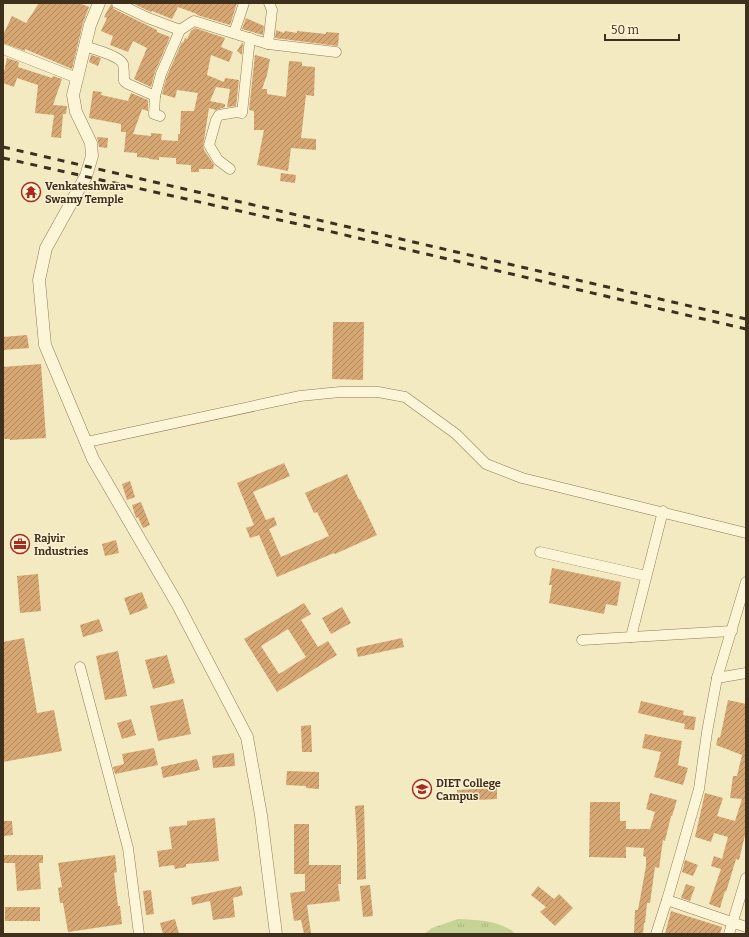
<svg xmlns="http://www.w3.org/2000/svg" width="749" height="937" viewBox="0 0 749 937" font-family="Bitter,serif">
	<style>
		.grass { fill: url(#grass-tufts) }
		.building { fill: url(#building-hatch); fill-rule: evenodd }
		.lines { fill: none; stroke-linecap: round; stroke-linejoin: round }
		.minor-casing { stroke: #907b56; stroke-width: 11 }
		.tertiary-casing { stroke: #907b56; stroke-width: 13 }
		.minor { stroke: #fdf5d7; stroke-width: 10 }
		.tertiary { stroke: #fdf5d7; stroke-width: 12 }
		.rail { stroke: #3e301c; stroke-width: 3; stroke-dasharray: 7 7; stroke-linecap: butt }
		.labels { text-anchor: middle; stroke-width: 3; stroke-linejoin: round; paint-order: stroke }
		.poi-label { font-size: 11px; font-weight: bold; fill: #3e301c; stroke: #faf2d3; text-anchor: start }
	</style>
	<defs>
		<pattern id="grass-tufts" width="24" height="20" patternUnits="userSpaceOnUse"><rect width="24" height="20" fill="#c5d394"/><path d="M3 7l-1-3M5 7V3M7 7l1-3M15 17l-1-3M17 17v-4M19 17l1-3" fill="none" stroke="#aab57f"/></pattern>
		<pattern id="building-hatch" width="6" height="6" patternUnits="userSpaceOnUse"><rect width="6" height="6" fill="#d6a673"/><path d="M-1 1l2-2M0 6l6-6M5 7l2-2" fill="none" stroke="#af885e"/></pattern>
	</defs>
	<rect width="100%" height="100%" fill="#f3eac2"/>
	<path class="grass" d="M458,919C478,920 500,920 516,934H424L432,928Z"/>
	<g class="building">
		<polygon points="39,3 79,3 89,7 83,23 72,69 25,49 25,51 3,43 3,35 12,16 26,23"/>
		<polygon points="132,3 237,3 230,25 197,15 197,14 178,7 172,19 152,11 151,12"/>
		<polygon points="111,4 114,9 157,30 157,32 170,37 155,72 151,87 134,79 147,48 133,41 128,52 110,45 113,36 101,31 107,18 104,17"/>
		<polygon points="246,18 264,26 263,35 242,29"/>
		<polygon points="195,28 225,38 221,47 233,52 229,62 211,55 207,75 224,82 225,78 239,80 236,106 227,107 230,89 216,87 210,101 225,104 225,107 216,110 209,108 203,146 204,150 214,165 213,169 199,169 199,172 191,172 191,165 176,164 176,158 159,157 159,160 149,159 149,158 137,157 137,153 124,152 126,132 121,132 121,124 89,118 93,91 102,92 101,95 128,101 131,93 148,100 148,111 142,109 133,134 151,136 151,133 162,134 161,140 178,141 178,134 180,134 181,111 194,111 198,93 177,90 175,98 162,94 167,76 182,42 183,43 185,38 187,39 191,31"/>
		<polygon points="276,30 284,33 285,31 297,33 297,31 326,34 326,32 339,33 338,46 275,38"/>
		<polygon points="242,43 243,43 242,55 237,51"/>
		<polygon points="91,55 101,58 98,66 89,62"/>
		<polygon points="255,55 270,59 267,75 262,89 267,89 267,94 286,97 289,61 302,62 302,66 315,67 314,96 306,95 301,138 316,139 316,150 291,148 288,171 257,165 264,130 254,130 254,111 249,110"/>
		<polygon points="7,58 19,62 18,67 52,78 53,76 62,79 53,105 67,106 66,114 63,114 61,138 51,137 54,115 35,113 38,85 17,78 14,87 3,83 3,77"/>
		<polygon points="97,137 108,138 107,148 99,147"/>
		<polygon points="281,173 296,175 295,183 280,181"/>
		<polygon points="333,322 364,322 363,380 332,379"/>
		<polygon points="27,335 29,348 3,350 3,337"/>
		<polygon points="41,364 46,438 10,440 10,439 3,439 3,367"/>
		<polygon points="284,463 290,476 253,492 266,520 274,517 277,525 269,529 281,557 329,536 317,512 314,513 305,493 347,474 359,500 360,499 377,535 335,554 334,553 277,577 259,535 250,538 246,528 254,525 237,483"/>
		<polygon points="130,481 135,497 127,500 122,484"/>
		<polygon points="141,502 150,525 143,528 138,517 136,518 132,505"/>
		<polygon points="116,540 119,553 105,556 102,544"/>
		<polygon points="552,568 621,582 617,606 606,604 604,614 549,603 552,585 549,585"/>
		<polygon points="38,574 41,611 20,613 17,576"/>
		<polygon points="142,592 148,608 130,615 124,598"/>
		<path d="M304,603L311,614L301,620L318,647L328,641L337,655L277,692L244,639ZM288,629L306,657L279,674L261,646Z"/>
		<polygon points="342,607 351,623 331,634 322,618"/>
		<polygon points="99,619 103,631 83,637 80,625"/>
		<polygon points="24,638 37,713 54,710 62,751 3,762 3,642"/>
		<polygon points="402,638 404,647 358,657 356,648"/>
		<polygon points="118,651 127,696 105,700 96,656"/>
		<polygon points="167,655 175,683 153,689 145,660"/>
		<polygon points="183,699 191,734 158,741 150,706"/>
		<polygon points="728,700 746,704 746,831 739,860 736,859 726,892 725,891 720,908 709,904 721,869 711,866 714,856 722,859 728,837 714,833 711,842 695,837 705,793 723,798 717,816 735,821 742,799 730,798 733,776 737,776 742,755 716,745 718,737 720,738"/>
		<polygon points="641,701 684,711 683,715 696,717 694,730 684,729 685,724 638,713"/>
		<polygon points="131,719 136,735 122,739 117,723"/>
		<polygon points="311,725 312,752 302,752 301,726"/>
		<polygon points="645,734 682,741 678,765 688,768 683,785 654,777 661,752 642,748"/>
		<polygon points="154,748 158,765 115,774 113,767 124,764 122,754"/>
		<polygon points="234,753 235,766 213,768 212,756"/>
		<polygon points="197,759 200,770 163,778 161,767"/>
		<polygon points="287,771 319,772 319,789 306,788 306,786 286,785"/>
		<polygon points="497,788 497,799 457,801 457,790"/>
		<polygon points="650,793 677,800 672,816 671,816 665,841 663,840 659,868 655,867 650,903 647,903 645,923 644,923 643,934 634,934 635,910 638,910 646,866 646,857 643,856 644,848 626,847 626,858 589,857 590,802 620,802 620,821 626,821 626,829 650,829 655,812 646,809"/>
		<polygon points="364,805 366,879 357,880 357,844 355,806"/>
		<polygon points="215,818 219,861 186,864 186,867 175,869 174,865 159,867 157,851 172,849 169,827 187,825 187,821"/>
		<polygon points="3,821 12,821 13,835 3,836"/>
		<polygon points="294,824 309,824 309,865 341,865 341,884 338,884 340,901 307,905 311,934 304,934 301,920 294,921 290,893 305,891 305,874 294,874"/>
		<polygon points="3,855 43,855 43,863 39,863 41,889 17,891 15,863 3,863"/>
		<polygon points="115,855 117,872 114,873 118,906 120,906 122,924 68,932 63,903 60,903 58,888 62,887 58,863"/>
		<polygon points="685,860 698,865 693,876 682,872"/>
		<polygon points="686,884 695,887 690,901 681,898"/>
		<polygon points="370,885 373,916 363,917 360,886"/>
		<polygon points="241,886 243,895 233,898 235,917 213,920 210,901 192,905 191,897"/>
		<polygon points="538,886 554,899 559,894 573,908 555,926 540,912 546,907 531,895"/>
		<polygon points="151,890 154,914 146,915 143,891"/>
		<rect x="5" y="907" width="35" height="14"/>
		<polygon points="671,911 722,927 720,934 665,934"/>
		<polygon points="175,919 179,934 163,934 160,923"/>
	</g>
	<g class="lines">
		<g class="minor-casing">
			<g id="minor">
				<polyline points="117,3 148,18 180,30"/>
				<polyline points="234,33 244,3"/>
				<polyline points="268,44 272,10 269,3"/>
				<path d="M85,46C93,49 120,56 123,64C124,69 124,76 124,81L128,84L155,96L154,114L160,116"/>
				<polyline points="3,49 77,78"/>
				<polyline points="155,96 161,74 180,30 194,21 268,44 336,52"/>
				<polyline points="230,169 218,160 209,145 216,120 219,115 237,112 242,113 250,38"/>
				<polyline points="87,442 300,396 340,392 378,392 405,397 456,434 486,464 522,478 746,533"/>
				<polyline points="540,552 646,576"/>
				<polyline points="631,637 663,511"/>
				<polyline points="582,640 732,631"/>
				<polyline points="80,667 128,848 139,934"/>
				<polyline points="746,673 717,678 707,732 699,789 667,900 746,927"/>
				<polyline points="717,678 746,582"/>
				<polyline points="656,934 667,900"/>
				<polyline points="729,934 746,878"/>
			</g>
		</g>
		<g class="tertiary-casing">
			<polyline id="tertiary" points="99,3 90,25 73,95 76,112 91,143 92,156 86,176 46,248 39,280 45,345 93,459 178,605 247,737 261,815 276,934"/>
		</g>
		<use href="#minor" class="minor"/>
		<use href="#tertiary" class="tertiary"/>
		<g class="rail">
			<polyline points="3,147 746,319"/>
			<polyline points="3,158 311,227 746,329"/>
		</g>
	</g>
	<defs>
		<g id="temple-ring" transform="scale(1)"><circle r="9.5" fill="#faf2d3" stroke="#a72b1f" stroke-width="1.5"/><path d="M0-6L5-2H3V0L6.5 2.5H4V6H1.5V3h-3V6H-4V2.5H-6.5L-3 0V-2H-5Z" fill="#a72b1f"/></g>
		<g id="office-ring" transform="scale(1)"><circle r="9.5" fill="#faf2d3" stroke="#a72b1f" stroke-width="1.5"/><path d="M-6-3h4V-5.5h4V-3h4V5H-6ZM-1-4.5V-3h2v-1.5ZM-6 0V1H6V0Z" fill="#a72b1f"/></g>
		<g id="university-ring" transform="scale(1)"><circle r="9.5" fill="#faf2d3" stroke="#a72b1f" stroke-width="1.5"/><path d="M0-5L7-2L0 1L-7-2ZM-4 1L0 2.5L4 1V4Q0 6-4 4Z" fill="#a72b1f"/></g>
	</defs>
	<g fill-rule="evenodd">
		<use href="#temple-ring" x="31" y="192"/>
		<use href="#office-ring" x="20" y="544"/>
		<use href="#university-ring" x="422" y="789"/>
	</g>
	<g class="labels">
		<g class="poi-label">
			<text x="45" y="190">Venkateshwara<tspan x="45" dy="13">Swamy Temple</tspan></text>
			<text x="34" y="542">Rajvir<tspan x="34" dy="13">Industries</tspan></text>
			<text x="436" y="787">DIET College<tspan x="436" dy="13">Campus</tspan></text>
		</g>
	</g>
	<rect width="749" height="937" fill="none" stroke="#3e301c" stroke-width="8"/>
	<path d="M605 34v6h74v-6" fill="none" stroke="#3e301c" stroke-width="2"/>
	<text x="611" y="34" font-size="12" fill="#3e301c" stroke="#faf2d3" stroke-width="3" paint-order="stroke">50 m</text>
</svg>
